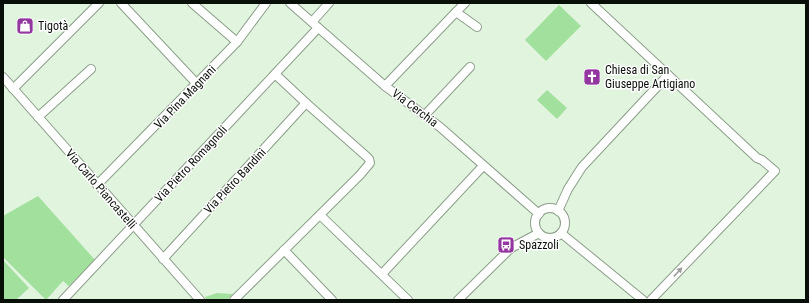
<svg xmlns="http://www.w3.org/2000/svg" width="809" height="303" viewBox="0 0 809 303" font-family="'Roboto Condensed',sans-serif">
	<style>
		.green { fill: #a2e09d }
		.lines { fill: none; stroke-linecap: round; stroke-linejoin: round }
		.minor-casing { stroke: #8c9e8a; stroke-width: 10 }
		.minor { stroke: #fff; stroke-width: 8 }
		.oneway { fill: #9c9f9c }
		.labels { text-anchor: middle; stroke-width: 3; stroke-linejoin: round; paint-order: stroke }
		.poi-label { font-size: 12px; fill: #080e08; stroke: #fff; text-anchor: start }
		.street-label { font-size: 12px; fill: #080e08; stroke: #fff }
	</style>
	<rect width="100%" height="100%" fill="#e0f4de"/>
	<g class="green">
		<polygon points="559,5 581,26 546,61 525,40"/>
		<polygon points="547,90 567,108 557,119 537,100"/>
		<polygon points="38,196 95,260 69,286 63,281 46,300 3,257 3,216"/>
		<polygon points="3,260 29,288 16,300 3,300"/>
		<polygon points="217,293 233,294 227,300 206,300 205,297"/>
	</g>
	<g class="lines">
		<g class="minor-casing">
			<g id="minor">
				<polyline points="121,3 197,84"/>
				<polyline points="192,3 237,42"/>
				<polyline points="290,3 385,86 440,127 539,214"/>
				<polyline points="591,3 757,158 762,160 775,171 651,300"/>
				<polyline points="456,12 465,3"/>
				<polyline points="312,22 329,3"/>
				<polyline points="3,77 200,300"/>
				<polyline points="385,86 456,12 477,27"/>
				<polyline points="13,89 99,3"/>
				<polyline points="425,115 470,67"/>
				<polyline points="38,117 91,69"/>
				<polyline points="97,185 237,42 266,3"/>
				<circle cx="550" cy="223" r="15"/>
				<polyline points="558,211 568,189 582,167 668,75"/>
				<polyline points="320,215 408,300"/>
				<polyline points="561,233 643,300"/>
				<polyline points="284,250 332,300"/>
				<polyline points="163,259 306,103"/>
				<polyline points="382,274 483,166"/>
				<polyline points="63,300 318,28"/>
				<polyline points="234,300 360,175 370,163 369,159 366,156 306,103 275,74"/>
				<polyline points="458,300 511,248 539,233"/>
			</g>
		</g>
		<use href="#minor" class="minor"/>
	</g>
	<defs><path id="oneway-solid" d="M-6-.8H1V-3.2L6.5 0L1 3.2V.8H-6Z"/></defs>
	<use class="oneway" href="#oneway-solid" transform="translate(678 272) rotate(-47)"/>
	<defs>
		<g id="shop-square" transform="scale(0.9)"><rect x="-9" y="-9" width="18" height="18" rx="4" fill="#9336a0" stroke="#fff"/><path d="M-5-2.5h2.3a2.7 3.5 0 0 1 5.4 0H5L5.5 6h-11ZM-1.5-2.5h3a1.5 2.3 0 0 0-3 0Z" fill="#fff"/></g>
		<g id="church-square" transform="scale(0.9)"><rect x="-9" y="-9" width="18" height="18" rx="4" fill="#9336a0" stroke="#fff"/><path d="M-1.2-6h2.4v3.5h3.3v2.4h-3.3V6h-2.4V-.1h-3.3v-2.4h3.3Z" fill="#fff"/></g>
		<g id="bus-square" transform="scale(0.9)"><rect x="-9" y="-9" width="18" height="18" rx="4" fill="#9336a0" stroke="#fff"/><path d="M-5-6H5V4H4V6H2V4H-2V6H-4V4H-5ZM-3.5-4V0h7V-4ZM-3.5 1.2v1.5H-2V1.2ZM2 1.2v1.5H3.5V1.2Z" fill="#fff"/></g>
	</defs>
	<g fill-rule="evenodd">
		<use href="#shop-square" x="25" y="26"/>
		<use href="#church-square" x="592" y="77"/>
		<use href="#bus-square" x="506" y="245"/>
	</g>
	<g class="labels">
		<g class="poi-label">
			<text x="38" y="30">Tigotà</text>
			<text x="605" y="74">Chiesa di San<tspan x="605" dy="14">Giuseppe Artigiano</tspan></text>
			<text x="519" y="249">Spazzoli</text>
		</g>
		<g class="street-label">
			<text transform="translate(185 97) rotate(-46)" y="4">Via Pina Magnani</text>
			<text transform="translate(415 108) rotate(37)" y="4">Via Cerchia</text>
			<text transform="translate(191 164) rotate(-47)" y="4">Via Pietro Romagnoli</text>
			<text transform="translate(235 181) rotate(-47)" y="4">Via Pietro Bandini</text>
			<text transform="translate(101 189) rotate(49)" y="4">Via Carlo Piancastelli</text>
		</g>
	</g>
	<rect width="809" height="303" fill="none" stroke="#080e08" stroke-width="8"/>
</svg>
